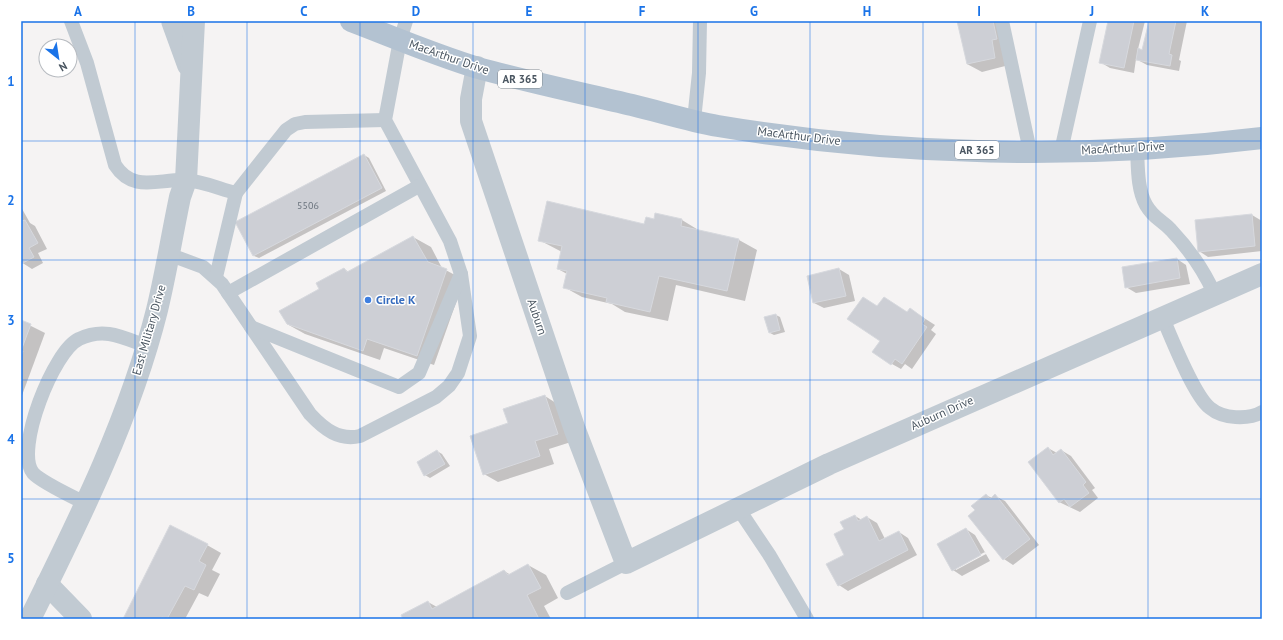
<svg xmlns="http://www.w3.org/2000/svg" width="1283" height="640" viewBox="0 0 1283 640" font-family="'PT Sans',sans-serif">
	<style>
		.shadow { fill: #0003; fill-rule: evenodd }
		.building { fill: #cdcfd5; stroke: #d7d9de }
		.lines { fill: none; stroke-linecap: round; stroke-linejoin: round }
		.service { stroke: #c1cad2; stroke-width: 14 }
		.minor { stroke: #c1cad2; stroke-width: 22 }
		.tertiary { stroke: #c1cad2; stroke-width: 22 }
		.primary { stroke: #b3c2d1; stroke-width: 22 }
		.grid { fill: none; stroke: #1a73e8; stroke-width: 1; stroke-opacity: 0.55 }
		.shop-dot { fill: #3f7fe0; stroke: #fff; stroke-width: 1.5 }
		.labels { text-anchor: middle; stroke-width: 3; stroke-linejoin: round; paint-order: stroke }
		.number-label { font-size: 10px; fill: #6b747e }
		.shield { fill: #fff; stroke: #808990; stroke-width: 1 }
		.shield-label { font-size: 11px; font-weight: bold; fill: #4a5661 }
		.street-label { font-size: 12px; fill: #4a5661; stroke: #fff }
		.shop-label { font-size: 12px; font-weight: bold; fill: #366cbe; stroke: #fff; text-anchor: start }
		.neatline { fill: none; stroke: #1a73e8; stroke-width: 1.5 }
		.grid-label { font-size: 13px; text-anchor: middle; font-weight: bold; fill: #1a73e8 }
	</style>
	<rect width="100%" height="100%" fill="#f5f3f3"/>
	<g class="shadow">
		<polygon points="958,21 999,21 1009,65 982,72 967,64"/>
		<polygon points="1109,21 1145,21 1138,49 1143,51 1150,21 1187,21 1179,60 1181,61 1179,71 1147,65 1136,59 1134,73 1110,68 1100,62"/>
		<polygon points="364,155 369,158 386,191 259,258 254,256 236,223"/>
		<polygon points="21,207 30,223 35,226 47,249 38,253 43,263 32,269 21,262"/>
		<polygon points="656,214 682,220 700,231 739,240 757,250 745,301 676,285 668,321 625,312 612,304 582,297 564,287 567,274 558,269 562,252 539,240 645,225 655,220"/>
		<polygon points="1252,215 1262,221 1262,251 1208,257 1199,251 1196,221"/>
		<polygon points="413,237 431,247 442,268 464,280 434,365 384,348 380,360 305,334 287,324 321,290 344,269 349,272"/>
		<polygon points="1177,259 1186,265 1190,284 1136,293 1126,287"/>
		<polygon points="839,269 849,275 855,301 824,308 814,303 808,276"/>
		<polygon points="884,298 908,313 910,309 935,325 931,330 936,334 912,369 905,364 901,369 892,364 881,341 877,307"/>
		<polygon points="776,315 780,317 785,332 774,335 770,333"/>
		<polygon points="21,321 45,333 21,398"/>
		<polygon points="545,396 559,405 571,442 549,449 554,464 498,482 484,474 509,424"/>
		<polygon points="1048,448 1057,453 1061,450 1071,456 1095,488 1092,490 1098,498 1080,512 1059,502"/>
		<polygon points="437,451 442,454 450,466 430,478 425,475"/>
		<polygon points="986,495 992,498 995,496 1005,501 1039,545 1013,565 1004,559 976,511"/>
		<polygon points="855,516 862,520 867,517 877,523 885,539 899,532 908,538 917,555 848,591 839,585 845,555 845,529"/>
		<path d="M966,529L975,535L990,561L962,576L953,570ZM985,552L986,554L956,570V567Z"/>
		<polygon points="207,545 221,553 212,570 220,574 208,597 199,593 185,619 125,619"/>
		<polygon points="528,565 546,575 558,598 544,606 551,619 404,619 428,602 437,607 504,571 511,575"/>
	</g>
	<g class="building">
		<polygon points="957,21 993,21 997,39 992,40 995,58 967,64"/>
		<polygon points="1108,21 1134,21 1124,68 1099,63"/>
		<polygon points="1149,21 1176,21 1169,54 1172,55 1170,66 1136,60 1138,48 1142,50"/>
		<polygon points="364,154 382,188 253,256 235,222"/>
		<polygon points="547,201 644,224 646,217 654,219 655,213 682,219 681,226 739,239 727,291 659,276 650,312 606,302 607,298 563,288 567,271 557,269 562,246 538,241"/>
		<polygon points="1252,214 1255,246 1198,252 1195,220"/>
		<polygon points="21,219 22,221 25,220 38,243 29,248 34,257 21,264"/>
		<polygon points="413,236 428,262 447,269 417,356 367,339 363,351 287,324 279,311 319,289 316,283 344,268 347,272"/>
		<polygon points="1177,258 1180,278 1125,288 1122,267"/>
		<polygon points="839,268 846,296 813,303 807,276"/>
		<polygon points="863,297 877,306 884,297 907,312 910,308 925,319 922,324 927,327 902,364 895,359 891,365 872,352 880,341 847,319"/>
		<polygon points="776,314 780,330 769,333 764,317"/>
		<polygon points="21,320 31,324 21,351 23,351 21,356"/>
		<polygon points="545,395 558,434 535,441 540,456 483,475 470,436 508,423 503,409"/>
		<polygon points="1048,447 1053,455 1061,449 1086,482 1083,485 1089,493 1070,507 1064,499 1059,503 1028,462"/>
		<polygon points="437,450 445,464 424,476 417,462"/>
		<polygon points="986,494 990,499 995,494 1030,539 1003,560 968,516 975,510 971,506"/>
		<polygon points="855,515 858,521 867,516 879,541 899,531 908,550 838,586 826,564 844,555 834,534 844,529 840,522"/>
		<polygon points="170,525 208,544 199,561 206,565 194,590 185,586 167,619 162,617 161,619 123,619"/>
		<polygon points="966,528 981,555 952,571 937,544"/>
		<polygon points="528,564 541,588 527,595 539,619 403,619 401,615 428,601 432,609 504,570 508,575"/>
	</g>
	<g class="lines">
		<g class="service">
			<path d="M71,21L87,63L115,165C133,193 158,179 185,180C202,181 220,189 236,193L286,130L295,124L305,122L385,120"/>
			<polyline points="1002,21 1030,151"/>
			<polyline points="694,120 699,73 700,21"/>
			<path d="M1137,148C1138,166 1137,189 1146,205C1154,219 1162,220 1171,230C1190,250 1203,269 1214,293"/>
			<polyline points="1061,151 1090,21"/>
			<path d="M168,254L203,267L222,284L310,414C324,429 339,441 360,436L436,397L449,386L458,373L470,336L461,274L450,241L385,120L400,40L406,21"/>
			<polyline points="216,277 236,193"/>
			<polyline points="228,293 419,186"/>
			<path d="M1162,316C1171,337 1194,396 1210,408C1223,419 1248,420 1262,412"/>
			<polyline points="251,327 399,387 419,373 461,274"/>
			<path d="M85,503C73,497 41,482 33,473C14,450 54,350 79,339C104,327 122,337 146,346"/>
			<polyline points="738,508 770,556 807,619"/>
			<polyline points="567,593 626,563"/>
		</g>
		<g class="minor">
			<polyline points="477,67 471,99 471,121 575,430 626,563 829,464 1262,274"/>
			<polyline points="47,584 81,619"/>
		</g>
		<g class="tertiary">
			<polyline points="172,21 188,65"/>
			<path d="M30,619C79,520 130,418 157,310C166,273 172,235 180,197L186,180L194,21"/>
		</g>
		<path class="primary" d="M351,21C393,37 435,55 478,68C529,82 581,93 632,105C661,112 690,121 718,126C897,156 1083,160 1262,138"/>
	</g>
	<path class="grid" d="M135,21V619M247,21V619M360,21V619M473,21V619M585,21V619M698,21V619M810,21V619M923,21V619M1036,21V619M1148,21V619M21,141H1262M21,260H1262M21,380H1262M21,499H1262"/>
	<circle class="shop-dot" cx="368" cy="300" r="4"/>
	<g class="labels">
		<g class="number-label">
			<text x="308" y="209">5506</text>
		</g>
		<g class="shield">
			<rect x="498" y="70" width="44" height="18" rx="3"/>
			<rect x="955" y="141" width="44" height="18" rx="3"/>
		</g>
		<g class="shield-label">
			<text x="520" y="83">AR 365</text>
			<text x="977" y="154">AR 365</text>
		</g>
		<g class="street-label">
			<text transform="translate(449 57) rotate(19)" y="4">MacArthur Drive</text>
			<text transform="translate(799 136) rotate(7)" y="4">MacArthur Drive</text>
			<text transform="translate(1123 148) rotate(-3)" y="4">MacArthur Drive</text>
			<text transform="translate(537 317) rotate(71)" y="4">Auburn</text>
			<text transform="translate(149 330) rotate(-74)" y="4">East Military Drive</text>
			<text transform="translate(942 413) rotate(-24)" y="4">Auburn Drive</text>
		</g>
		<g class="shop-label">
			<text x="376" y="304">Circle K</text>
		</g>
	</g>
	<rect width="1283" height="640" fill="none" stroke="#ffffff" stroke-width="44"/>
	<g transform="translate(58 58) rotate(150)"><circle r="19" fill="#ffffff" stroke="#b7bbc0"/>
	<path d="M0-3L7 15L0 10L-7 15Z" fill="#1a73e8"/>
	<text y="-6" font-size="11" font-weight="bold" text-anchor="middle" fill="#4a5661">N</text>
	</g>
	<rect x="22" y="22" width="1239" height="596" class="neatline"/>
	<g class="grid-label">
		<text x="78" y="16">A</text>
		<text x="191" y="16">B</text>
		<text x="304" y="16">C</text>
		<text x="416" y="16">D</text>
		<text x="529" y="16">E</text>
		<text x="642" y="16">F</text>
		<text x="754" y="16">G</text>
		<text x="867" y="16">H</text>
		<text x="979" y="16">I</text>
		<text x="1092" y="16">J</text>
		<text x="1205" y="16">K</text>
		<text x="11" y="86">1</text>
		<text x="11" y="205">2</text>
		<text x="11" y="325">3</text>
		<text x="11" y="444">4</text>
		<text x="11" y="563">5</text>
	</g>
</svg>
